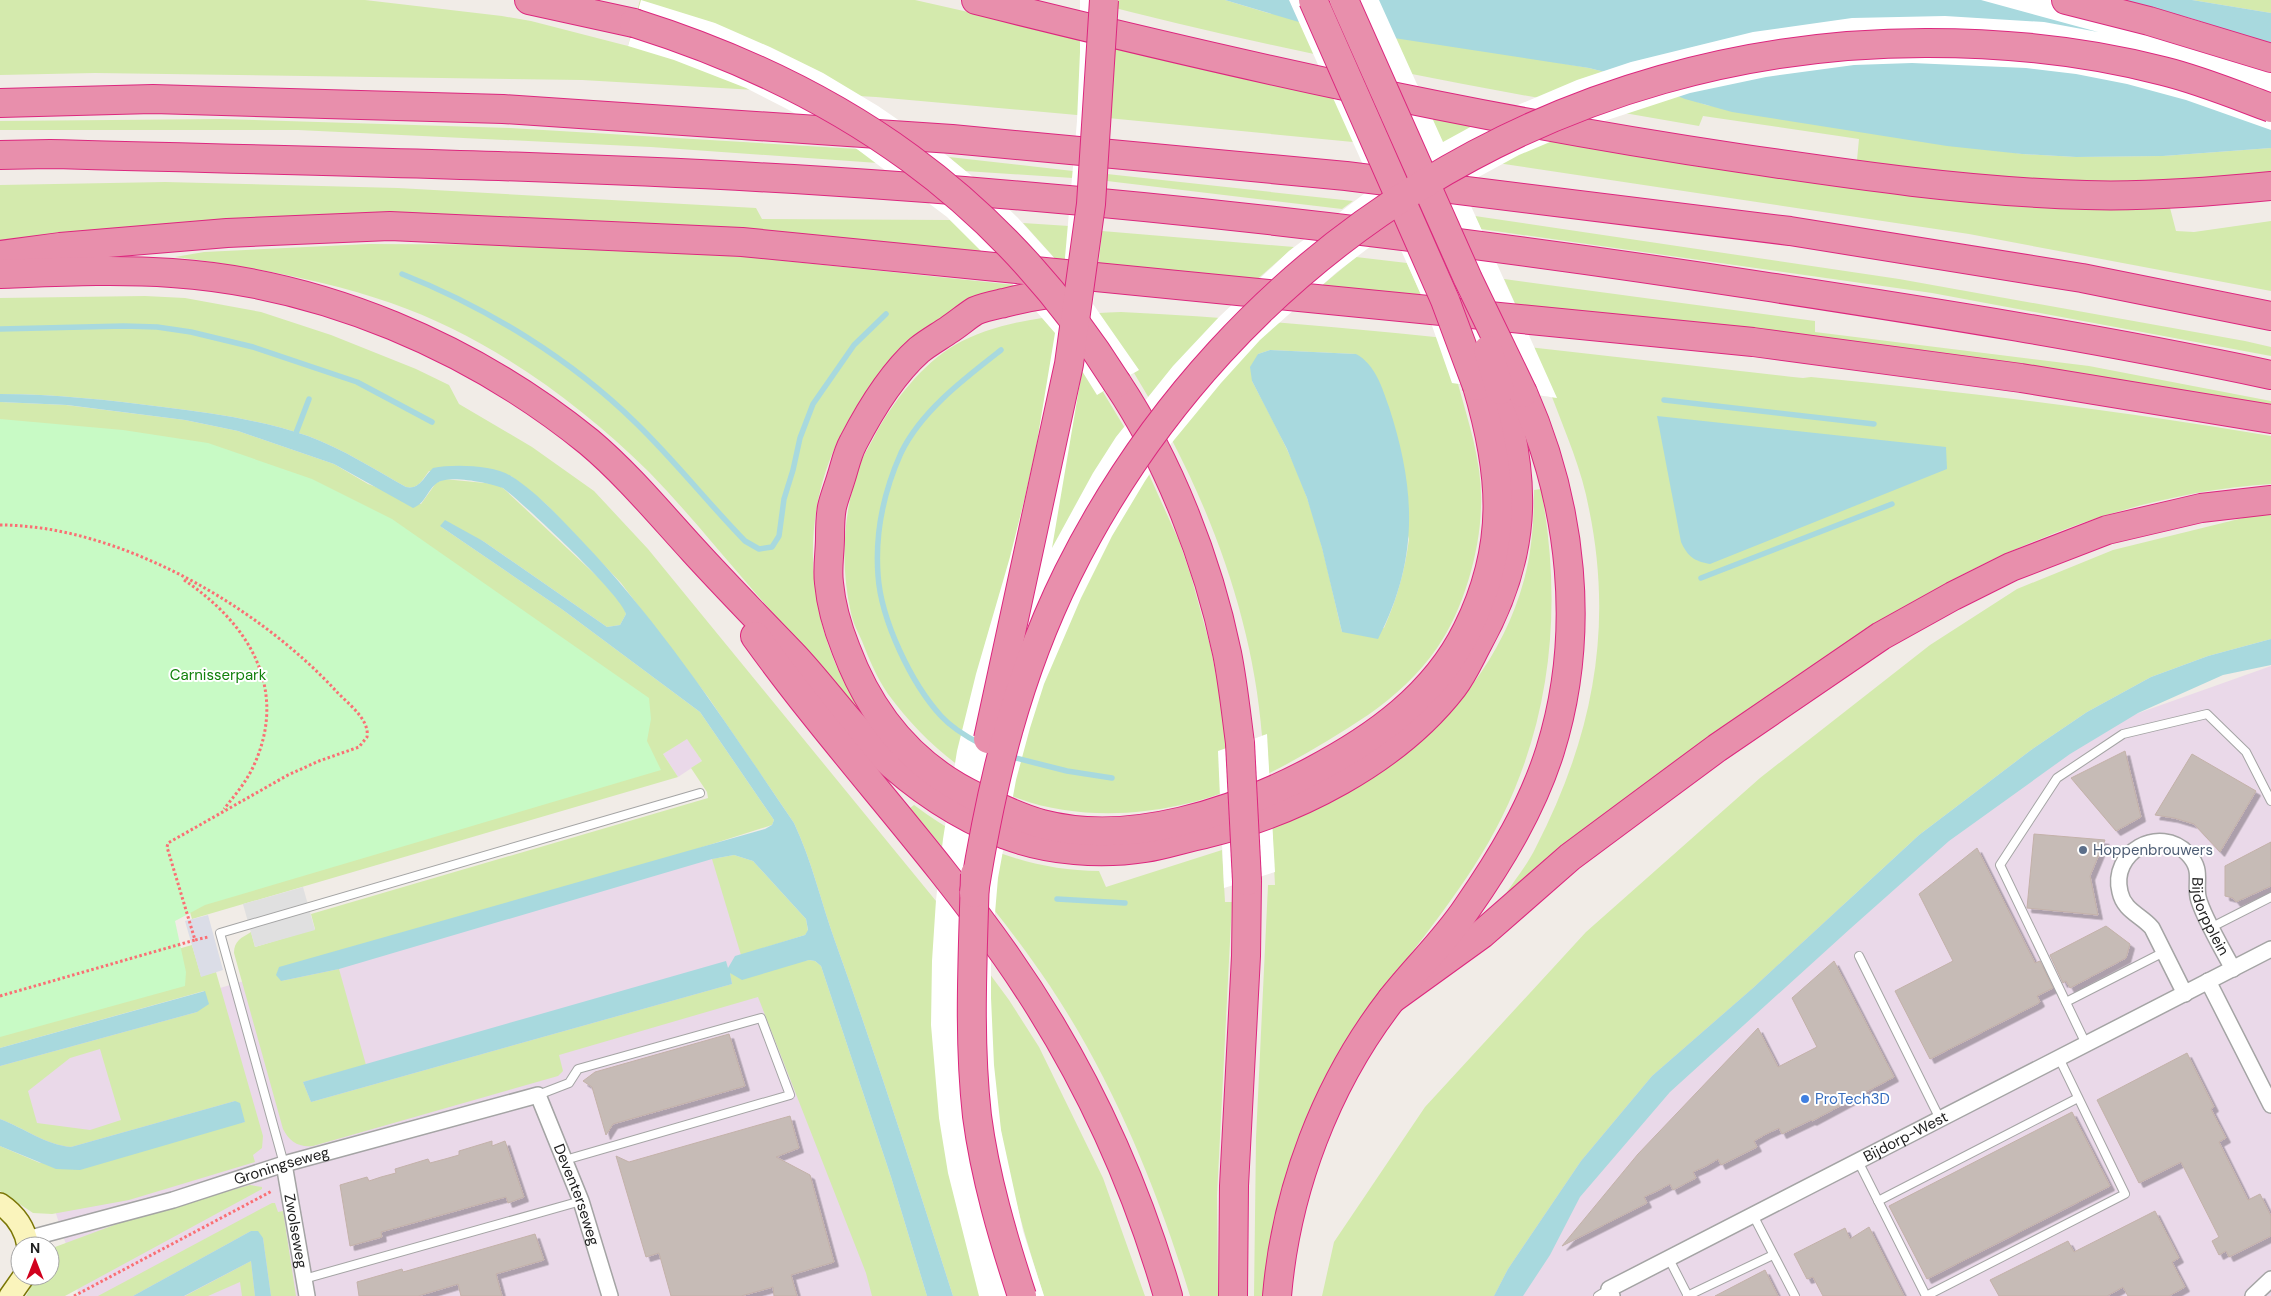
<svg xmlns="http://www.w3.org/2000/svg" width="2271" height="1296" viewBox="0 0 2271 1296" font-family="'DM Sans',sans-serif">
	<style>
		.industrial { fill: #ead9e9 }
		.grass { fill: #d4eaad; fill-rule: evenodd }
		.park { fill: #c8fac5 }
		.parking { fill: #e0e0e0 }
		.plaza { fill: #dbdde7 }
		.water { fill: #a8d9de }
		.pier { fill: #fff }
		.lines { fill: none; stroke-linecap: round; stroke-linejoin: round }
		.stream { stroke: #a8d9de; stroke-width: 5.5 }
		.building { fill: #c6bbb6; stroke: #c3b1a9; filter: url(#shadow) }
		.service-casing { stroke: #a4a4a4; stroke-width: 10 }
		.minor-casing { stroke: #a4a4a4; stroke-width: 18 }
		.secondary-casing { stroke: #7a7605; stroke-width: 24 }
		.motorway-casing { stroke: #dc277e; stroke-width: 30 }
		.path { stroke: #fa6f74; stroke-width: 3; stroke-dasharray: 2.5 2.5; stroke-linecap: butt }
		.service { stroke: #fff; stroke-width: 8 }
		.minor { stroke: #fff; stroke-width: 15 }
		.secondary { stroke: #faf4bc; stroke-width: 21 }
		.motorway { stroke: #e88fac; stroke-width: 28 }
		.motorway-bridge-casing { stroke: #dc277e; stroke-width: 30; stroke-linecap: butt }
		.motorway-bridge { stroke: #e88fac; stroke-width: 28 }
		.service-dot { fill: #5c6f8a; stroke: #fff; stroke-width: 2 }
		.shop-dot { fill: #3f7fe0; stroke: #fff; stroke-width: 2 }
		.labels { text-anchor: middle; stroke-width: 4; stroke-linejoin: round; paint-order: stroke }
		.park-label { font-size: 15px; fill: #12810c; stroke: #fff }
		.service-label { font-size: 15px; fill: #4e5e75; stroke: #fff; text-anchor: start }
		.street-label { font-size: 15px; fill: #202020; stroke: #fff }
		.shop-label { font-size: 15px; fill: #366cbe; stroke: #fff; text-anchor: start }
	</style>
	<defs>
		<filter id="shadow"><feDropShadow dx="4.5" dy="4.5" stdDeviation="0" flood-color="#0004"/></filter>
	</defs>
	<rect width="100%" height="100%" fill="#f1ece7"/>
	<g class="industrial">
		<polygon points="2271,666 2271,1296 1434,1296 1564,1097 2102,726"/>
		<polygon points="687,738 702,761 678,777 663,754"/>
		<polygon points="714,844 878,1296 78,1296 76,1275 29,1131 0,1119 0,1052"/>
	</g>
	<g class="grass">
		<polygon points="0,0 365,0 502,16 531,21 628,46 640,0 915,0 1331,94 2169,204 2176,231 2194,232 2271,221 2271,291 1969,234 1504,164 1353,142 1077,115 876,97 582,80 95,73 0,75"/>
		<path d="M1084,0H1225L1268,13L1589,68L1637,80L1706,105L2022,154L2076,157L2163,156L2271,148V173C2218,177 2164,183 2111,182C2026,181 1941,172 1857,160L1859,139L1703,116L1699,126C1492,91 1287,53 1084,0Z"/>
		<polygon points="2192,0 2271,0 2271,13"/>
		<polygon points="221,119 510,128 857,149 878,163 651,147 298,130 0,130 0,121"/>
		<polygon points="949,157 1073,171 1073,178 965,171"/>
		<polygon points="1107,174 1353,201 1342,209 1107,181"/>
		<polygon points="165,182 398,188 756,208 762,219 950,220 990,259 723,233 0,245 0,185"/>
		<polygon points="1475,216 1899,279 2245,341 2271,347 2271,356 1932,293 1481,229"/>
		<polygon points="1023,223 1069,226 1065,262 1059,263"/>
		<polygon points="1102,231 1294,247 1254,282 1098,270"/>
		<path d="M369,244L548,245L747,257L1036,287C994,313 953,340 912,366C898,374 874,386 864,397C855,407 847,423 841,435C802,510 805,601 841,676C851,697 866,717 879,736C835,685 790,633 746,582C714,545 683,507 649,472C576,400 488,337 391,303C321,279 247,266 175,257L204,252Z"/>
		<polygon points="1356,257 1407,263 1422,297 1320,287"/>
		<polygon points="1504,279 1815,321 1815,332 2089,366 2271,401 2271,409 1518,310"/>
		<path d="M145,296L185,298L261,312L331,335L416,369L449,385L459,404L532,447L594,491L648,549L936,901L1009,1000L1039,1047L1103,1178L1145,1296H1044C1022,1228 1002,1159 995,1087L983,1296H953C915,1177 877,1058 835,941C821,902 812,861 794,823L708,697L621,583L547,505L511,476L429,471C422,480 418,490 406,487C374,469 343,449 308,436C262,420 212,413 163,407C109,400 55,394 0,394V298Z"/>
		<path d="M1121,312C1349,323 1576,353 1803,378L1811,377C1965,392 2118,410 2271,436V484C2135,493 2005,544 1891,616L1508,896L1505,895C1515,879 1528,864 1536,847C1592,738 1614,630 1589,509C1582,470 1566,434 1552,397L1458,384C1469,424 1483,465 1481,507C1480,552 1463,611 1437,648C1420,673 1394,697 1368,715C1299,760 1229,802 1145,811C1105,816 1058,813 1020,799C967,780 921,739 888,694C877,678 869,659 862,641C858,632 853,623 851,613C840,565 843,513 859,467C863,455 871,444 876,433C894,401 922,364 955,345C1003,318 1066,314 1121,312ZM1270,350L1356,354L1409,539C1405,570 1397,599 1384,628L1342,632C1331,587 1323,542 1307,498C1293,457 1272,419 1252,381L1258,354ZM1134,373C1201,482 1252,607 1262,736L1227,747L1223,712L1211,649L1191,576L1179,541L1137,448L1103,392Z"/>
		<path d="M0,402L66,405L185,420L238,431L334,464L368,484L421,504L436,483L444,479L495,484L503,488L601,580L624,607L626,614L620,625L607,627L483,541L440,526L563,610L700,712L774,820L772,825L281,981L339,969L366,1065L303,1082L311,1102L732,984L730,973L809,960L815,961L821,966L891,1177L927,1296H872L866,1273L758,997L559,1055L563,1071L558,1076L313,1146C299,1148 289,1141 283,1129L234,953C234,941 241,938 251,932L255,947L315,929L311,914L708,798L707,792L691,768L702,761L687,739L663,754L678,777L192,919L170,844L0,520Z"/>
		<path d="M1541,489C1562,601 1553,713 1502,817C1468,886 1416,944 1372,1006C1360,1022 1350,1041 1340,1059C1294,1138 1269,1204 1265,1296H1254L1256,1138L1268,885H1275L1272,827C1386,786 1491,701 1524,580C1532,551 1534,520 1534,490Z"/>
		<polygon points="2255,515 2271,515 2271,639 2208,656 2151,677 2087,712 2031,750 1919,835 1753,988 1652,1076 1581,1161 1508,1269 1494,1296 1322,1296 1334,1242 1425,1107 1586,932 1760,778 1930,645 2017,589 2113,550"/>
		<path d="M914,805C968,846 1031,871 1099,871L1106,887L1222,850L1225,902H1232L1217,1196L1218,1296H1190C1157,1188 1113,1081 1050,986C1008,923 958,866 910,808Z"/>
		<polygon points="734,855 753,861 806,919 808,931 805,935 741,955 712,859"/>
		<path d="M192,945L201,976L216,972L263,1136L262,1148L253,1155L255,1162L129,1200L52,1214L33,1213L0,1191V1146L40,1163L245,1122L235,1101L71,1147C46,1145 24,1128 0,1119V1066L197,1012L204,991L0,1048V1000ZM100,1049L121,1120L90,1130L37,1123L28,1091L70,1058Z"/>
		<polygon points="250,1185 262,1187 262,1189 65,1296 26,1296 37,1276 50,1276 50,1253 55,1247 133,1218"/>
		<polygon points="272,1203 275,1203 278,1212 283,1211 296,1296 271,1296 263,1238 251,1231 133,1296 98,1296"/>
		<polygon points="251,1261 255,1296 242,1296 240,1282 208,1296 185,1296"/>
	</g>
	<polygon class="park" points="0,419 123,430 208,443 312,479 392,519 649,698 651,719 647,741 661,770 205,905 175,921 186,972 185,986 0,1037"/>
	<polygon class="parking" points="303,887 315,930 255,947 243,904"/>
	<polygon class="plaza" points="208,915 223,970 201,977 185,921"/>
	<g class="water">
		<polygon points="1225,0 2192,0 2271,13 2271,148 2163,156 2076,157 2022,154 1947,146 1732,112 1685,99 1637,80 1589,68 1309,25"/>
		<path d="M1270,350L1356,354C1375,364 1382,387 1389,407C1416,490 1419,560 1378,639L1342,632L1322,548L1307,498L1287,449L1252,381L1250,367L1258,354Z"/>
		<path d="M0,394C55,394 109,400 163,407C212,413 262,420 308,436C343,449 374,469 406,487C420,490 424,476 433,468C453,464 494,465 511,476C538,493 561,519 583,542C664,627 728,726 794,823C812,861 821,902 835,941C877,1058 915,1177 953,1296H927L891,1177L821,966L815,961L809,960L742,980L730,973L732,984L311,1102L303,1082L726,961L728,968L735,956L805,935L808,930L806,919L753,861L734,855L712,859L339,969L281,981L276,975L279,967L765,829L772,825L774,820L700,712L563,610L440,526L445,520L483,541L607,627L620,625L626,614C620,593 525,505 503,488C490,483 448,474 437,483C427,490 426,503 413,508L334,464L238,431L185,420L67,405L0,402Z"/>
		<path d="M1657,416L1946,447L1947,469L1710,564C1694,561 1688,557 1681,542Z"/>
		<polygon points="2271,639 2271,665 2223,675 2138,713 2070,754 1949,841 1851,928 1670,1092 1580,1197 1550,1255 1523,1296 1494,1296 1508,1269 1581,1161 1652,1076 1753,988 1919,835 2031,750 2087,712 2151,677 2208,656"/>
		<polygon points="205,991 209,1004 197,1012 0,1066 0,1048"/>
		<path d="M235,1101L240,1103L245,1122L80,1170L56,1169L0,1146V1119C24,1128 46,1145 71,1147Z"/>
		<polygon points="251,1231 258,1231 263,1238 271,1296 255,1296 251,1261 184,1296 133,1296"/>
	</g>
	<g class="pier">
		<polygon points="641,0 715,23 770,47 823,73 878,106 929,141 989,190 1018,218 1064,269 1077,121 1080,52 1080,0 1115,0 1114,57 1107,174 1093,304 1139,370 1097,395 1082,371 1052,548 1093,473 1116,437 1173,366 1219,317 1289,251 1373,187 1289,0 1379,0 1443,142 1485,119 1577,80 1631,62 1753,32 1852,18 1945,16 2044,22 2098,32 1981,0 2120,0 2190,18 2271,44 2271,130 2186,100 2127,84 2076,74 2026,68 1912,63 1854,65 1766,77 1690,93 1583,128 1519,155 1462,186 1557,398 1452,383 1422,297 1392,230 1337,272 1287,316 1260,340 1221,383 1165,451 1145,481 1112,536 1081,598 1044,684 1030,728 1016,780 998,878 991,960 991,998 994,1065 1001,1130 1023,1231 1044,1296 979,1296 948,1173 939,1118 931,1025 932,961 936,900 943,839 957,751 976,674 1010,557 1025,497 1036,448 1055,333 1004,274 947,217 857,149 787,109 746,88 674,60 628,46"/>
		<polygon points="1267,734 1275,872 1224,888 1218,751"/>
	</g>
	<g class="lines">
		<g class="stream">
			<path d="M402,274C488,308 571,359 637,424C675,461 708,503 745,541L759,549L772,547L779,536L784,499L793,470L800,438L813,404L854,345L886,314"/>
			<polyline points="0,329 124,326 157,327 191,332 253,347 357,382 432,422"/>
			<polyline points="1664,400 1874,424"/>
			<polyline points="296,433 309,399"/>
			<polyline points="1701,578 1892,504"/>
			<path d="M981,744C967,737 952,728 941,716C911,683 881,620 878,575C875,534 884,491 901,453C921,411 965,378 1001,350"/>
			<polyline points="1008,756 1067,771 1112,778"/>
			<polyline points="1057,899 1125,903"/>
		</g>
	</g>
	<g class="building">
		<polygon points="2125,751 2141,817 2116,831 2071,778"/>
		<polygon points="2192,754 2256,791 2220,852 2194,824 2174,818 2155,815"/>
		<polygon points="2034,834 2105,840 2090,876 2098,915 2027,908"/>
		<polygon points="2271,842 2271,886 2236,902 2233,898 2225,896 2225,866"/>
		<polygon points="1977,848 2035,963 2040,961 2053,988 2037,996 2040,1002 2037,1004 1930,1059 1895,991 1953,961 1919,894"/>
		<polygon points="2106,926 2130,944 2126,958 2070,988 2066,981 2063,983 2050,955"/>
		<polygon points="1834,961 1894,1077 1812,1121 1811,1120 1782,1134 1779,1128 1766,1134 1754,1141 1757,1147 1721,1165 1718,1159 1706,1166 1693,1172 1696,1178 1673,1190 1670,1184 1657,1191 1644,1197 1647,1203 1562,1246 1638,1154 1758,1028 1778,1067 1817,1047 1792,998"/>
		<polygon points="729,1034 745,1086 613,1124 606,1135 592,1087 583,1081 595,1072"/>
		<polygon points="2187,1053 2214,1107 2211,1109 2226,1138 2219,1142 2248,1200 2260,1194 2271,1216 2271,1236 2229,1257 2226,1251 2219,1255 2212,1241 2219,1237 2181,1162 2139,1183 2097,1100"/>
		<polygon points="2072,1112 2110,1186 1927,1279 1889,1206"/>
		<polygon points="790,1116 799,1148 776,1157 810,1175 834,1262 791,1275 797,1296 774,1296 773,1287 741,1296 671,1296 659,1253 646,1257 616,1156 629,1162"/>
		<polygon points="492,1141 492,1146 505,1141 524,1197 508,1203 506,1197 491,1201 381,1232 382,1237 350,1246 340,1185 367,1177 369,1181 381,1177 396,1173 395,1169 428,1159 430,1163 445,1159 459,1155 459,1151"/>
		<polygon points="2155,1211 2179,1258 2172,1262 2185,1287 2169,1296 2128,1296 2123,1287 2107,1296 1999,1296 1990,1280 2068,1241 2074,1252"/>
		<polygon points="1869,1227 1904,1296 1823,1296 1813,1277 1807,1279 1794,1254 1845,1228 1850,1239"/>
		<polygon points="535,1234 544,1260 496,1274 502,1296 461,1296 458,1284 418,1296 359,1296 357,1282 402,1269 403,1272 438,1262"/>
		<polygon points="1765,1270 1778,1296 1715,1296"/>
	</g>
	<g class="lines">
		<g class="service-casing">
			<g id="service">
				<polyline points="2212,927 2271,897"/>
				<polyline points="1859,956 1940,1119"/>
				<polyline points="2066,1002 2164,952"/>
				<polyline points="2086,1044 2000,865 2057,778 2123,734 2207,714 2246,752 2271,801"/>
				<polyline points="538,1095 569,1083 578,1069 761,1018 790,1095 565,1160"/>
				<polyline points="1858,1161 1926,1296 2125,1194 2059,1058"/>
				<polyline points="284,1164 220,933 700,793"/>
				<polyline points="1878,1201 2078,1098"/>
				<polyline points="1753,1215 1795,1296"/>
				<polyline points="1669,1259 1688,1296"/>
				<polyline points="304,1279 581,1201"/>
				<polyline points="1598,1296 1609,1289"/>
				<polyline points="1687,1296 1773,1255"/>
			</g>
		</g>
		<g class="minor-casing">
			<g id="minor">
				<polyline points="2208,981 2271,1105"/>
				<path id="s1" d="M2185,994L2152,928C2141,915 2124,911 2120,892C2110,853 2159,824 2188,854C2203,870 2195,880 2198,897C2202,915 2223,950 2233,969"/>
				<path id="s2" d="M284,1164L307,1296"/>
				<path id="s3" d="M27,1239L173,1200L284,1164L538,1095L581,1201L610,1296"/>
				<path id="s4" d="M1612,1296L1609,1289L2271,949"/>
				<polyline points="2253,1296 2271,1279"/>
			</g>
		</g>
		<g class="secondary-casing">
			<g id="secondary">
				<path d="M0,1204C15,1214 25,1228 28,1246"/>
				<polyline points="10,1296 24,1276"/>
			</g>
		</g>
		<g class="motorway-casing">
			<g id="motorway">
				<polyline points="529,0 634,23"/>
				<path d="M976,0C1228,63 1481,120 1739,158C1854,175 1969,192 2086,195C2148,197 2210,192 2271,186"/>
				<polyline points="2066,0 2149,21 2271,58"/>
				<polyline points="0,103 153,99 503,109 952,139 1346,176 1790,231 2082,278 2271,316"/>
				<path d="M0,155L50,154C308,161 567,165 825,181C1139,201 1451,238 1762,286C1932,312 2103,339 2271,375"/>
				<polyline points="0,255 60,247 227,233 390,226 742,242 1753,342 2021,378 2271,419"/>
				<path d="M0,274C57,272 115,269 172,273C322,283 472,347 589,442C627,474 660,514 694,551C726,586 759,620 792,654C813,676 831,700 851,723C893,771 946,811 1006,835C1049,851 1100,855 1145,848C1165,845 1185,838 1205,834C1295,812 1395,762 1453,687C1463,674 1470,658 1478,643C1526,556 1528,484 1500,390"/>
				<path d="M1072,292C1048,293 1027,297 1004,303C995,305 984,307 975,311C967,316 959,323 950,329C940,336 929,342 919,350C892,374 870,410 853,443C847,454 845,466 841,478C838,488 834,498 832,507C830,517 830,528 830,538C830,552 827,569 829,583C831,605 838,629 846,649C871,716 914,768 979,798C999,808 1020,818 1042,824C1130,847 1235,812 1312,771C1375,738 1435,695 1467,630C1509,545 1503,474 1477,386"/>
				<path d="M1117,383C1169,461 1208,561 1227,653C1233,683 1236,713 1240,743"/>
				<path d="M755,636C834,746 928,845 1006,956C1079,1060 1133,1174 1168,1296"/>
				<polyline points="1392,999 1482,934 1570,857 1640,805 1717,748 1881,636 1953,596 2011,567 2107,530 2201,508 2271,500"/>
				<polyline points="1233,1296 1234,1186 1246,956 1247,881"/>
				<path d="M1277,1296C1286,1190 1326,1084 1391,1000C1416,968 1445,941 1467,908C1501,859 1532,808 1550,751C1587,633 1572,504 1523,393"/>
			</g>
		</g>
		<g class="path">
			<path d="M0,525C118,525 258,606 336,691C347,703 370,719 367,737L359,747L319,761L288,775L168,843L167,847L195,940L208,937"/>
			<path d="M184,580C248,623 289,688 254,765C247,781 235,795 224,809"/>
			<polyline points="0,996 195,940"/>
			<polyline points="74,1296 272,1191"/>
		</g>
		<use href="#service" class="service"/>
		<use href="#minor" class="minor"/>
		<use href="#secondary" class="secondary"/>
		<use href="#motorway" class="motorway"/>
		<g class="motorway-bridge-casing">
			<g id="motorway-bridge">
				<polyline points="1313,0 1445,300 1477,386"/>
				<polyline points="1344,0 1468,279 1523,393"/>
				<path d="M634,23C841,88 1001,198 1117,383"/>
				<polyline points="1488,350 1500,390"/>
				<polyline points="988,739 1069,364 1091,204 1104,0"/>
				<polyline points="1240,743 1247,881"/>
				<path d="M975,874C973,955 968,1035 977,1116C985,1177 1003,1238 1022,1296"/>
				<path d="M974,893C992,780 1017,676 1068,573C1231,246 1562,42 1928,43C2006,43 2086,51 2163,71C2200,80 2236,95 2271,108"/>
			</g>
		</g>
		<use href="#motorway-bridge" class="motorway-bridge"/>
	</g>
	<circle class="service-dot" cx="2083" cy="850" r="5"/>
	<circle class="shop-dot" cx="1805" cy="1099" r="5"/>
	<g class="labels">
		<g class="park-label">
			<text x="218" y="680">Carnisserpark</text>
		</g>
		<g class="service-label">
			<text x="2093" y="855">Hoppenbrouwers</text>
		</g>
		<g class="street-label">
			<text dy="5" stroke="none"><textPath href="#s1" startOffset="296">Bijdorpplein</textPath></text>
			<text dy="5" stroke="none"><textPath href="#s4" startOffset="341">Bijdorp-West</textPath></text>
			<text dy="5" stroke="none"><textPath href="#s3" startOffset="265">Groningseweg</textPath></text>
			<text dy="5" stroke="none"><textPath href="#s3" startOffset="638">Deventerseweg</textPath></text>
			<text dy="5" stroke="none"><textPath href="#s2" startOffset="68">Zwolseweg</textPath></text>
		</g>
		<g class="shop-label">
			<text x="1815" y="1104">ProTech3D</text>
		</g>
	</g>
	<g transform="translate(35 1261)"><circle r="24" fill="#ffffff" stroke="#a6a6a6"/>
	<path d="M0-4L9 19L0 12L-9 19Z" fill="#d1001d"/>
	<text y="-8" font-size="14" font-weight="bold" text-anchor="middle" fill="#202020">N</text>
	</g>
</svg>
